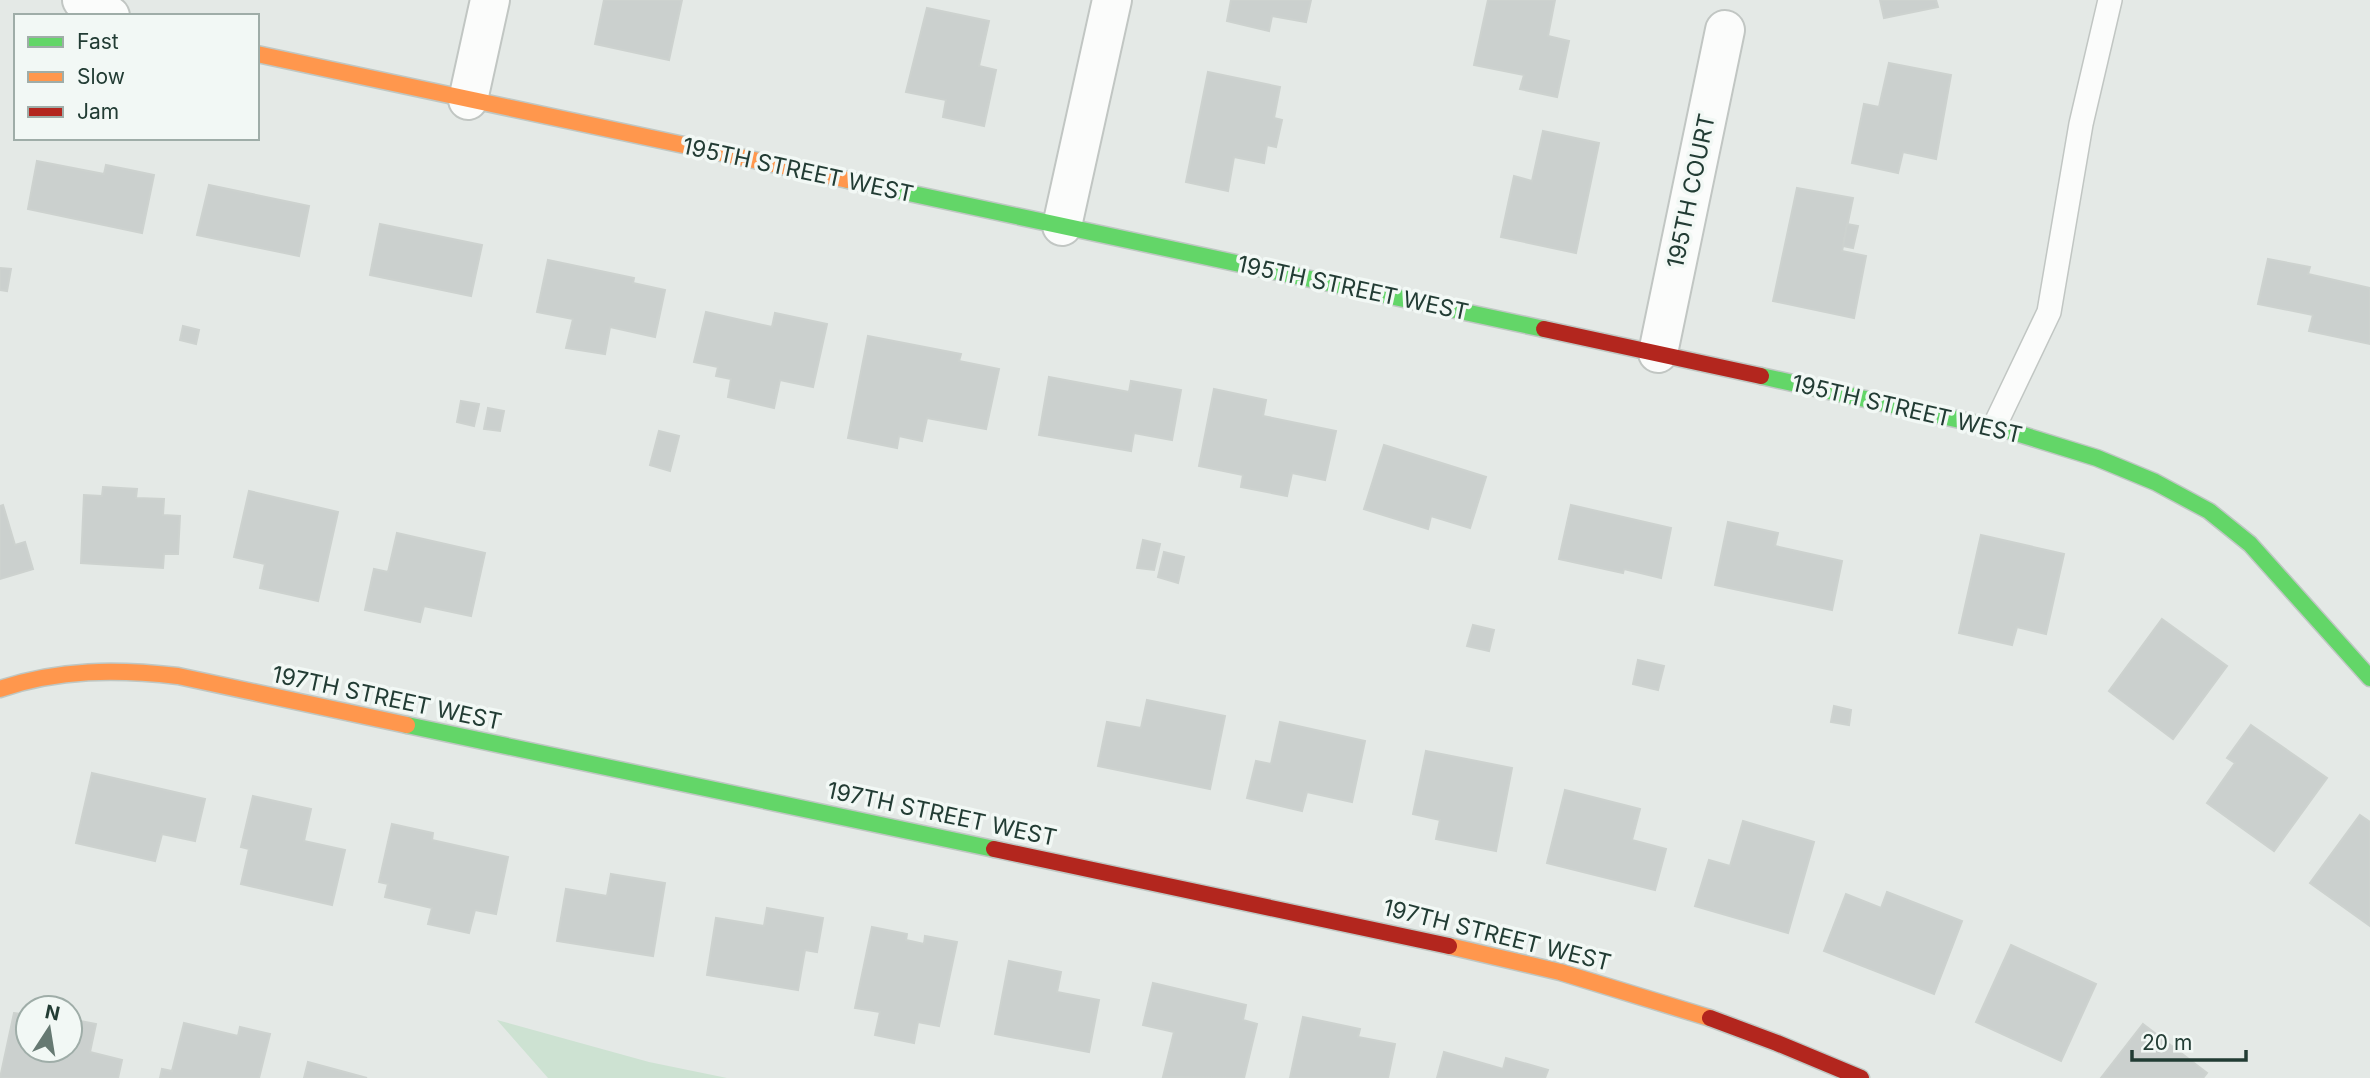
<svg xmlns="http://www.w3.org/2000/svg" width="2370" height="1078" viewBox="0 0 2370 1078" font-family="Inter,sans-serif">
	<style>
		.green { fill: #cde2d2 }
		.building { fill: #cbd0ce; stroke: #cdd2cf; stroke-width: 2 }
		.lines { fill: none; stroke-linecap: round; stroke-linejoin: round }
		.lane-casing { stroke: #c1c6c3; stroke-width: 26 }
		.street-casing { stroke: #c1c6c3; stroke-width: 42 }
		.fast-casing { stroke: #bfc7c3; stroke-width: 19 }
		.slow-casing { stroke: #bfc7c3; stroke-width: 19 }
		.jam-casing { stroke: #bfc7c3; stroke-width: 19 }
		.lane { stroke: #fbfcfb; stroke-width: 23 }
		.street { stroke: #fbfcfb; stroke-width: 38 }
		.fast { stroke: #63d668; stroke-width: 16 }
		.slow { stroke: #ff974d; stroke-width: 16 }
		.jam { stroke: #b3261e; stroke-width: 16 }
		.labels { text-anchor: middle; stroke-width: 7; stroke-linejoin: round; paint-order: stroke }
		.street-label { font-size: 23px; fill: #223c34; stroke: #f2f8f5 }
	</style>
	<rect width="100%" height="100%" fill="#e4e9e6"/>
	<polygon class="green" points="497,1020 649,1062 727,1078 548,1078"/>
	<g class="building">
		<polygon points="604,0 682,0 669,60 595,44"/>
		<polygon points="1231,0 1311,0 1306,22 1272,16 1269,31 1227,21"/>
		<polygon points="1488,0 1555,0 1548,36 1569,41 1557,97 1520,89 1524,75 1474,65"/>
		<polygon points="1880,0 1936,0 1938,7 1884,18"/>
		<polygon points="927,8 989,21 979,66 996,70 984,126 943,117 946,100 906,92"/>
		<polygon points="1889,63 1951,75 1936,159 1903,152 1898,173 1852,163 1864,104 1879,107"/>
		<polygon points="1208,72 1280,87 1274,118 1282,120 1276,147 1267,145 1264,163 1234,157 1228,191 1186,182"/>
		<polygon points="1543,131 1599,143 1576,253 1501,237 1514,176 1532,181"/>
		<polygon points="37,161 104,174 106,165 154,175 142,233 28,209"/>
		<polygon points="209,185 309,206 299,256 197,235"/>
		<polygon points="1797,188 1853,198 1842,251 1866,256 1854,318 1773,301"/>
		<polygon points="380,224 482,245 471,296 370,275"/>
		<polygon points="1847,224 1858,226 1853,248 1843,246"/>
		<polygon points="2268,259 2310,267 2308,274 2370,288 2370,344 2309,331 2313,315 2258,304"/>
		<polygon points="548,260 634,278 633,283 665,290 655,337 610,327 605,354 566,348 573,319 537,312"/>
		<polygon points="0,268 11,269 7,291 0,290"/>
		<polygon points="706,312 772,327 775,313 827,324 813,387 780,380 774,408 728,397 731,379 716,376 718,367 694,362"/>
		<polygon points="183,326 199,330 196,344 180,340"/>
		<polygon points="868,336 961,354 959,361 999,369 986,429 927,418 922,441 899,436 897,448 848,438"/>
		<polygon points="1049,377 1129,392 1131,381 1181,390 1172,440 1134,433 1131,451 1039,435"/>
		<polygon points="1214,389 1266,400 1263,416 1336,431 1325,480 1292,473 1287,496 1241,487 1243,475 1199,466"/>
		<polygon points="461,401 479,404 474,426 457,422"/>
		<polygon points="488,408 504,411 500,431 484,429"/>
		<polygon points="659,431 679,436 670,471 650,465"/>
		<polygon points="1384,445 1486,477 1470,528 1431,516 1428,529 1364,509"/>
		<polygon points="103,487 137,489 136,498 164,499 163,515 180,516 178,554 164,554 163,568 81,563 84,495 102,496"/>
		<polygon points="249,491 338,512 318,601 260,588 265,564 234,557"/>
		<polygon points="3,505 15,545 25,542 33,569 0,579 0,506"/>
		<polygon points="1571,505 1671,528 1661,578 1624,569 1623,573 1559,559"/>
		<polygon points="1728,522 1778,533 1775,546 1842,561 1832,610 1715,585"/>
		<polygon points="397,533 485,553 471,616 424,606 420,622 365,610 374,569 388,572"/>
		<polygon points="1981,535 2064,554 2046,634 2017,627 2012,645 1959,633"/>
		<polygon points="1143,540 1160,544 1154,570 1137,568"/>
		<polygon points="1164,552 1184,557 1178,583 1158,577"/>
		<polygon points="2162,619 2227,666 2173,739 2109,691"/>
		<polygon points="1473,625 1494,630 1489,651 1467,646"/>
		<polygon points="1638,660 1664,666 1658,690 1633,684"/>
		<polygon points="1147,700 1225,716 1210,789 1098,766 1107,722 1141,728"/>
		<polygon points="1834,706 1851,710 1849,725 1831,722"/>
		<polygon points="1280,722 1365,741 1352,802 1307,792 1302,811 1247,798 1256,761 1271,764"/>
		<polygon points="2251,725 2327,778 2274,851 2207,803 2235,763 2227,758"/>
		<polygon points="1426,751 1512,768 1496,851 1436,839 1440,820 1413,814"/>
		<polygon points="92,773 205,799 195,841 162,834 155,861 76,843"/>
		<polygon points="1565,790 1640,809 1632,840 1666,849 1655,890 1547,863"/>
		<polygon points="253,796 311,809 304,841 345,850 332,905 241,884 249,849 241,847"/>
		<polygon points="2360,815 2370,822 2370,926 2310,883"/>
		<polygon points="1743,821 1814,842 1788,933 1695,906 1709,860 1730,866"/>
		<polygon points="392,824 433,833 432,840 508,857 496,914 475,910 469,933 428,924 432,908 385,897 388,884 379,882"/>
		<polygon points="611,874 665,883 653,956 557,941 566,889 607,896"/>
		<polygon points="1887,892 1962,921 1934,994 1824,951 1846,894 1881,908"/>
		<polygon points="767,908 823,918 817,952 805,950 798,990 707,975 716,918 764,926"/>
		<polygon points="872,927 907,934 906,940 924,944 925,936 957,942 939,1026 918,1022 914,1043 875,1035 880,1012 855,1008"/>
		<polygon points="2011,945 2096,984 2061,1061 1976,1022"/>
		<polygon points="1009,961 1061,972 1057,992 1099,1000 1089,1052 995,1034"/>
		<polygon points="1153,983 1246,1005 1243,1020 1257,1024 1244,1078 1163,1077 1174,1032 1143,1025"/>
		<polygon points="14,1013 28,1015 28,1050 70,1050 70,1019 96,1024 90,1052 122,1060 118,1078 0,1078"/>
		<polygon points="1303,1017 1360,1029 1358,1037 1395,1044 1388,1078 1290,1078"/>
		<polygon points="184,1023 238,1036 240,1027 270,1034 259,1078 160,1078 162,1069 172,1071"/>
		<polygon points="2143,1024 2207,1073 2203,1078 2101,1078"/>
		<polygon points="1444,1052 1503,1069 1506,1058 1548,1070 1545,1078 1437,1078"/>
		<polygon points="308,1062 367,1078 304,1078"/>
	</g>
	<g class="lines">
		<g class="lane-casing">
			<polyline id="lane" points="1994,427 2049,312 2081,124 2110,0"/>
		</g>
		<g class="street-casing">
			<g id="street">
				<polyline points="82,0 110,16"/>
				<polyline points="468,100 490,0"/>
				<polyline points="1062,226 1112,0"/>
				<polyline points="1658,353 1725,30"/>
			</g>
		</g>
		<g class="fast-casing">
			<g id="fast">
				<polyline points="848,180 1544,329"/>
				<polyline points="1761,376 2010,431 2097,458 2155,482 2209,511 2250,544 2370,678"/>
				<polyline points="407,725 994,849"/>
			</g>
		</g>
		<g class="slow-casing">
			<g id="slow">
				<polyline points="257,54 848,180"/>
				<path d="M0,689C59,669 117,669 178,676L407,725"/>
				<polyline points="1449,946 1560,972 1710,1018"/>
			</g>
		</g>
		<g class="jam-casing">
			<g id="jam">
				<polyline points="1544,329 1761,376"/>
				<polyline points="994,849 1449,946"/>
				<polyline points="1710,1018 1777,1043 1861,1078"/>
			</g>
		</g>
		<use href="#lane" class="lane"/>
		<use href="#street" class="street"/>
		<use href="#fast" class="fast"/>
		<use href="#slow" class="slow"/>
		<use href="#jam" class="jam"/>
	</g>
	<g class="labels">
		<g class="street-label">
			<text transform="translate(798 170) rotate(12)" y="8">195TH STREET WEST</text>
			<text transform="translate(1691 191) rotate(-78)" y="8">195TH COURT</text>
			<text transform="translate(1353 288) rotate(12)" y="8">195TH STREET WEST</text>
			<text transform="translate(1907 409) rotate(13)" y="8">195TH STREET WEST</text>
			<text transform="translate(387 698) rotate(12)" y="8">197TH STREET WEST</text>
			<text transform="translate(942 814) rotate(12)" y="8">197TH STREET WEST</text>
			<text transform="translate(1497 935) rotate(14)" y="8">197TH STREET WEST</text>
		</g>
	</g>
	<rect x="14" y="14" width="245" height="126" fill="#f2f8f5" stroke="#9fada8" stroke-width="2"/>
	<rect x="28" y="37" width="35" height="10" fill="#63d668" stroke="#9fada8" stroke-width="2"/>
	<text x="77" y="49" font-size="21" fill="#223c34">Fast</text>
	<rect x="28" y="72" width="35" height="10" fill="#ff974d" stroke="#9fada8" stroke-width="2"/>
	<text x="77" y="84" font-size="21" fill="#223c34">Slow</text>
	<rect x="28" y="107" width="35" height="10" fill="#b3261e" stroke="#9fada8" stroke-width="2"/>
	<text x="77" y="119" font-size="21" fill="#223c34">Jam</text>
	<g transform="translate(49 1029) rotate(12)"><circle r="33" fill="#f2f8f5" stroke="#9fada8" stroke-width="2"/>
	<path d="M0-5L12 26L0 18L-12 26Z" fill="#667972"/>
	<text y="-10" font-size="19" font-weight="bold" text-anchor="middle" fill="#223c34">N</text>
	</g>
	<path d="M2132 1050v10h114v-10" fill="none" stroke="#223c34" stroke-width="3.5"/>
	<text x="2142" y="1050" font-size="21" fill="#223c34" stroke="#f2f8f5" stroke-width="5" paint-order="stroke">20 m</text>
</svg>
